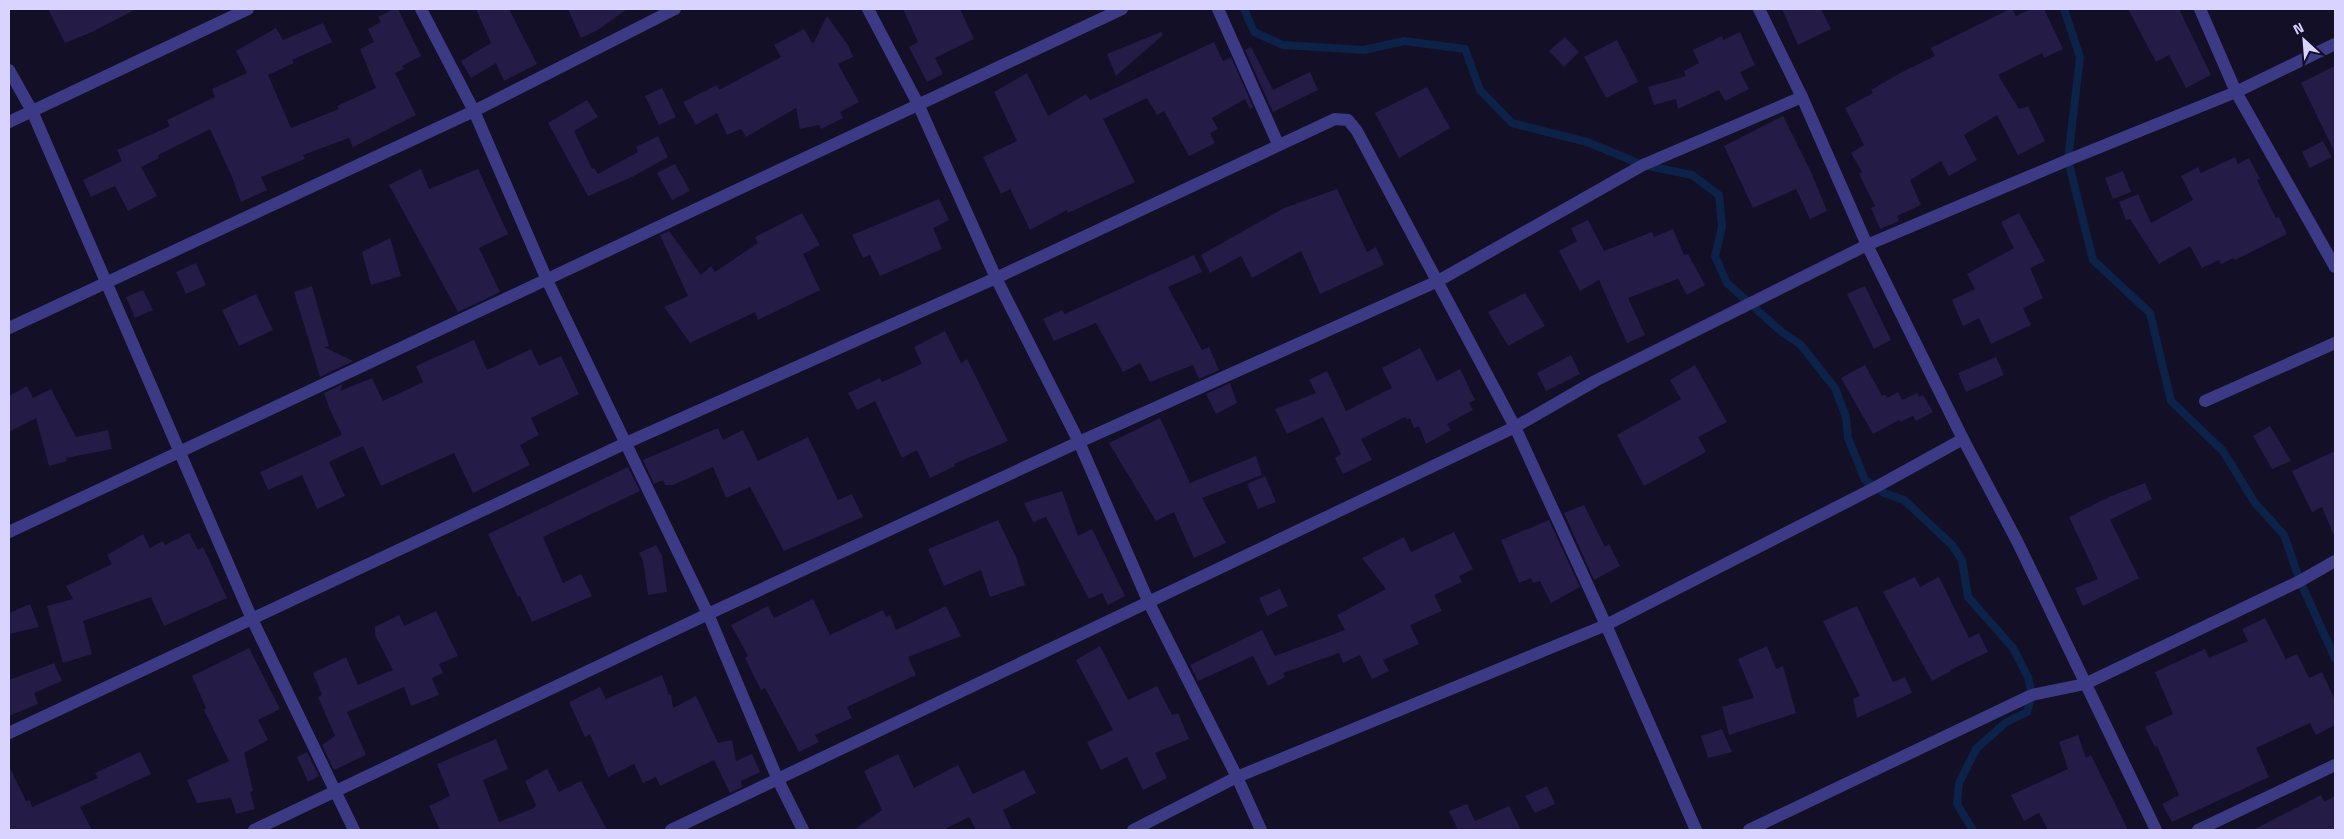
<svg xmlns="http://www.w3.org/2000/svg" width="2344" height="839" viewBox="0 0 2344 839" font-family="'Titillium Web',sans-serif">
	<style>
		.lines { fill: none; stroke-linecap: round; stroke-linejoin: round }
		.stream { stroke: #0c2248; stroke-width: 8 }
		.building { fill: #241b47 }
		.minor { stroke: #3d3a85; stroke-width: 12 }
	</style>
	<rect width="100%" height="100%" fill="#130f26"/>
	<g class="lines">
		<g class="stream">
			<polyline points="1244,9 1254,32 1283,45 1364,50 1404,41 1465,49 1480,90 1512,123 1587,142 1643,165 1692,175 1719,195 1722,227 1715,256 1727,283 1783,333 1800,344 1835,388 1846,417 1848,438 1865,480 1884,493 1904,500 1952,545 1962,560 1968,597 2013,648 2028,677 2032,695 2027,712 2005,723 1976,749 1959,783 1957,804 1973,830"/>
			<polyline points="2064,9 2080,57 2068,160 2093,260 2150,313 2171,401 2223,451 2255,503 2284,535 2300,581 2335,658"/>
		</g>
	</g>
	<g class="building">
		<polygon points="48,9 136,9 92,32 65,43"/>
		<polygon points="394,9 398,9 421,56 402,66 404,69 395,73 416,115 353,147 349,138 303,155 305,159 261,177 267,190 241,202 232,177 210,129 158,155 159,158 141,167 157,196 128,211 115,186 91,197 83,180 122,161 117,150 170,126 167,120 215,97 212,89 247,73 236,51 276,28 283,40 323,23 332,42 292,60 294,63 268,75 291,128 339,109 337,106 376,88 360,49 374,42 368,29 381,22 378,17"/>
		<polygon points="476,9 509,9 537,64 504,81 496,63 471,78 461,61 491,43"/>
		<polygon points="568,9 627,9 598,30 581,38"/>
		<polygon points="903,9 960,9 974,39 935,58 943,74 927,82 909,47 918,42"/>
		<polygon points="1782,9 1821,9 1831,29 1798,45"/>
		<polygon points="2010,9 2012,9 2016,16 2031,9 2044,9 2063,49 2044,58 2042,53 1998,75 2019,109 2028,106 2045,141 2018,155 1997,115 1964,135 1977,160 1949,176 1941,161 1910,180 1921,205 1897,216 1899,221 1880,229 1871,208 1875,206 1859,174 1862,172 1851,153 1864,145 1845,108 1873,93 1871,90 1900,73 1935,56 1931,48"/>
		<polygon points="2128,9 2179,9 2211,75 2186,88 2169,55 2156,62"/>
		<polygon points="827,16 848,45 853,57 838,64 859,102 840,112 843,118 821,129 819,125 800,129 796,108 746,137 741,129 727,135 717,113 696,125 683,102 717,85 719,90 781,57 774,45 804,29 813,44"/>
		<polygon points="1161,32 1163,35 1116,76 1107,54"/>
		<polygon points="1740,32 1755,65 1740,72 1749,89 1725,101 1719,90 1678,109 1676,99 1654,105 1648,87 1686,76 1684,71 1699,63 1693,50 1722,36 1723,40"/>
		<polygon points="1565,37 1579,52 1564,67 1549,51"/>
		<polygon points="1617,40 1638,82 1606,98 1584,57"/>
		<polygon points="1214,42 1223,61 1231,57 1253,107 1250,109 1245,99 1212,118 1218,129 1210,133 1215,143 1189,156 1164,111 1157,115 1147,98 1103,119 1135,182 1068,213 1067,210 1030,230 1010,189 1001,194 983,157 1017,141 994,92 1027,73 1048,116 1086,94 1090,100"/>
		<polygon points="1251,47 1273,90 1310,72 1318,90 1273,112 1245,50"/>
		<polygon points="2335,66 2335,153 2301,83"/>
		<polygon points="1427,87 1450,128 1399,158 1375,113"/>
		<polygon points="662,88 676,117 659,125 645,96"/>
		<polygon points="587,100 598,117 574,131 592,169 594,168 598,174 638,152 636,147 658,136 668,157 632,177 588,196 548,123"/>
		<polygon points="1783,116 1811,172 1827,211 1810,219 1796,189 1753,208 1724,146"/>
		<polygon points="2323,141 2332,157 2310,168 2302,152"/>
		<polygon points="2235,157 2238,164 2249,158 2260,179 2257,180 2276,218 2279,217 2287,234 2235,260 2233,258 2221,264 2219,260 2202,268 2190,246 2159,264 2130,219 2126,220 2119,202 2138,194 2151,223 2193,200 2181,176 2198,167 2201,173"/>
		<polygon points="675,164 690,191 672,200 657,173"/>
		<polygon points="421,169 429,189 478,169 508,234 479,248 500,292 458,312 389,185"/>
		<polygon points="2123,171 2131,192 2113,199 2105,178"/>
		<polygon points="1337,189 1367,252 1376,247 1384,265 1320,294 1301,251 1252,278 1241,256 1210,273 1201,255 1284,208"/>
		<polygon points="939,199 949,220 933,228 942,249 880,276 870,255 863,258 852,235"/>
		<polygon points="802,213 820,245 803,254 820,290 758,320 755,312 690,343 664,307 688,296 660,235 669,231 701,275 711,266 715,272 758,243 755,237"/>
		<polygon points="2019,213 2045,261 2030,268 2043,298 2023,308 2031,325 1991,344 1979,318 1963,326 1952,300 1975,289 1967,274 2014,248 2001,222"/>
		<polygon points="1588,220 1604,251 1652,232 1654,237 1673,229 1684,255 1688,254 1705,285 1687,295 1678,279 1628,298 1645,335 1627,343 1599,280 1580,291 1559,251 1577,241 1571,228"/>
		<polygon points="390,238 401,276 371,285 362,252"/>
		<polygon points="1194,255 1202,272 1168,287 1202,350 1209,347 1219,370 1199,379 1193,365 1150,382 1140,363 1123,372 1096,323 1054,341 1043,319 1062,310 1065,314"/>
		<polygon points="196,263 206,285 186,294 176,272"/>
		<polygon points="312,286 329,346 324,347 353,361 320,377 294,292"/>
		<polygon points="1865,286 1891,340 1874,349 1847,294"/>
		<polygon points="143,290 153,310 135,318 126,297"/>
		<polygon points="1525,293 1545,326 1508,346 1488,312"/>
		<polygon points="256,294 273,330 239,346 222,310"/>
		<polygon points="945,331 961,363 967,359 1008,441 954,464 955,466 930,478 917,450 902,458 875,401 857,410 848,393 880,378 882,382 922,364 914,347"/>
		<polygon points="474,340 487,370 531,349 539,366 561,356 579,394 531,418 539,435 520,445 530,465 473,493 454,453 381,486 363,446 329,462 345,496 317,509 302,475 268,490 260,472 342,435 330,410 324,393 343,384 340,391 372,378 383,401 423,382 416,366"/>
		<polygon points="1420,348 1437,381 1460,369 1475,400 1469,403 1473,410 1447,424 1451,430 1426,444 1419,426 1414,428 1410,418 1407,420 1405,417 1361,439 1372,460 1343,474 1335,458 1341,454 1323,417 1287,434 1275,409 1316,393 1309,380 1327,371 1346,411 1392,388 1382,368"/>
		<polygon points="1571,355 1580,374 1546,391 1537,373"/>
		<polygon points="1996,357 2004,375 1966,392 1958,373"/>
		<polygon points="1695,365 1727,422 1698,437 1706,452 1644,486 1617,435 1681,399 1670,380"/>
		<polygon points="1865,365 1882,396 1885,394 1887,398 1898,392 1902,400 1917,393 1919,397 1923,395 1933,412 1916,421 1913,416 1900,422 1899,420 1873,434 1841,378"/>
		<polygon points="1230,383 1237,403 1216,414 1206,394"/>
		<polygon points="27,386 33,398 51,389 76,437 108,430 112,449 66,458 67,461 49,466 36,418 9,432 9,396"/>
		<polygon points="1160,418 1190,483 1256,456 1262,475 1202,498 1226,543 1194,558 1174,512 1156,521 1109,443"/>
		<polygon points="2270,426 2291,461 2272,469 2253,436"/>
		<polygon points="718,428 723,440 743,430 758,461 808,437 838,500 852,494 863,517 784,551 750,487 726,498 713,467 673,485 665,485 663,480 654,484 643,460"/>
		<polygon points="2335,451 2335,538 2322,507 2312,512 2292,471"/>
		<polygon points="628,467 640,491 543,537 563,583 581,574 592,596 532,622 520,596 518,597 488,534"/>
		<polygon points="1265,476 1276,502 1258,509 1247,484"/>
		<polygon points="2145,483 2152,499 2110,520 2139,578 2083,606 2075,588 2098,579 2069,517 2111,496"/>
		<polygon points="1062,491 1078,536 1092,529 1125,596 1108,605 1102,593 1089,599 1046,517 1033,522 1024,503"/>
		<polygon points="1584,505 1605,547 1609,544 1620,566 1594,580 1564,513"/>
		<polygon points="998,520 1016,557 1025,585 990,597 981,570 944,586 928,549"/>
		<polygon points="1549,520 1580,587 1551,603 1540,581 1533,583 1531,578 1519,583 1501,540"/>
		<polygon points="1454,532 1473,569 1459,576 1462,582 1434,595 1442,611 1410,625 1419,644 1383,660 1389,671 1372,679 1360,655 1343,663 1339,653 1283,673 1285,677 1268,686 1253,656 1198,681 1190,665 1262,630 1275,656 1345,630 1337,615 1386,589 1362,558 1404,537 1411,552"/>
		<polygon points="189,533 198,550 203,547 227,598 164,626 151,597 83,621 92,654 63,663 47,606 73,599 66,586 112,564 107,555 143,534 150,548 163,541 165,545"/>
		<polygon points="656,545 662,556 667,592 648,595 643,561 639,553"/>
		<polygon points="1915,577 1920,587 1939,577 1969,638 1979,633 1988,652 1950,670 1951,671 1932,681 1883,592"/>
		<polygon points="1280,589 1288,606 1267,616 1259,598"/>
		<polygon points="813,599 830,635 883,610 886,617 890,615 896,630 946,606 961,636 908,657 916,675 847,707 852,718 815,735 819,742 799,752 765,688 761,690 745,658 748,656 731,625 768,606 774,618"/>
		<polygon points="30,604 39,627 9,634 9,613"/>
		<polygon points="1857,606 1893,682 1905,677 1912,693 1857,718 1853,699 1860,696 1823,621"/>
		<polygon points="436,611 458,656 439,664 443,673 432,678 439,695 411,706 404,687 347,712 366,755 334,770 322,745 335,736 318,697 322,695 313,673 346,657 358,685 393,670 375,635 375,627 399,615 404,626"/>
		<polygon points="2265,618 2286,659 2297,654 2309,678 2322,672 2335,700 2335,725 2316,735 2310,723 2256,748 2269,777 2172,822 2162,804 2179,795 2157,746 2155,747 2145,727 2173,714 2155,672 2205,649 2209,658 2248,641 2242,629"/>
		<polygon points="1100,646 1128,700 1157,686 1172,715 1178,713 1189,739 1155,753 1167,778 1143,790 1127,757 1101,770 1087,742 1113,730 1076,660"/>
		<polygon points="1767,646 1776,669 1783,666 1796,713 1729,735 1722,707 1754,698 1738,659"/>
		<polygon points="249,648 280,709 258,720 268,740 244,753 253,791 250,792 255,809 236,814 231,798 197,803 187,780 229,761 204,710 206,708 192,676"/>
		<polygon points="54,663 62,681 34,693 38,704 9,716 9,680"/>
		<polygon points="662,675 669,695 671,694 673,708 696,696 718,743 732,740 736,761 752,754 760,772 741,781 742,787 730,793 714,760 660,786 656,777 643,783 634,764 608,777 590,734 585,737 569,702 600,687 606,699"/>
		<polygon points="1722,729 1732,752 1708,758 1701,736"/>
		<polygon points="2078,735 2086,758 2091,755 2128,830 2048,830 2039,813 2024,821 2011,795 2068,769 2059,742"/>
		<polygon points="496,739 508,769 483,780 499,822 534,808 536,805 525,781 547,769 559,792 581,781 607,830 440,830 429,806 450,796 437,764"/>
		<polygon points="140,752 151,774 80,807 92,830 9,830 9,766 26,801 30,800 32,807 98,778 95,773"/>
		<polygon points="307,752 319,776 308,782 297,757"/>
		<polygon points="898,754 914,788 958,765 973,794 1024,770 1036,793 1003,810 1012,830 976,830 969,817 943,830 854,830 882,810 864,771"/>
		<polygon points="1547,786 1555,804 1535,813 1525,796"/>
		<polygon points="2321,795 2324,802 2335,796 2335,830 2253,830"/>
		<polygon points="1467,804 1475,821 1509,806 1521,830 1452,830 1457,828 1449,811"/>
	</g>
	<g class="lines">
		<g class="minor">
			<polyline points="421,9 474,111 547,280 708,614 778,780 803,830"/>
			<polyline points="868,9 918,104 996,278 1079,442 1149,603 1237,777 1261,830"/>
			<polyline points="1218,9 1278,144"/>
			<polyline points="1759,9 1802,97 1867,245 1963,439 2017,541 2156,830"/>
			<polyline points="2200,9 2236,92 2335,267"/>
			<polyline points="9,70 32,111 252,619 354,830"/>
			<polyline points="9,122 248,9"/>
			<polyline points="9,328 474,111 675,9"/>
			<polyline points="2205,401 2335,343"/>
			<polyline points="9,532 1122,9"/>
			<polyline points="9,733 626,443 996,278 1335,119 1348,120 1357,131 1515,427 1606,625 1696,830"/>
			<polyline points="254,830 708,614 1079,442 1438,281 1643,165 1802,97"/>
			<polyline points="671,830 1515,427 1595,381 1867,245 2068,160 2236,92 2335,44"/>
			<polyline points="1133,830 1237,777 1606,625 1876,487 1963,439"/>
			<polyline points="1749,830 2032,695 2085,684 2300,581 2335,561"/>
			<polyline points="2198,830 2335,765"/>
		</g>
	</g>
	<rect width="2344" height="839" fill="none" stroke="#d9d4ff" stroke-width="20"/>
	<g transform="translate(2304 40) rotate(334)" stroke="#130f26" stroke-width="4" paint-order="stroke">
	<path d="M0-4L9 19L0 12L-9 19Z" fill="#d9d4ff"/>
	<text y="-8" font-size="14" font-weight="bold" text-anchor="middle" fill="#d9d4ff">N</text>
	</g>
</svg>
